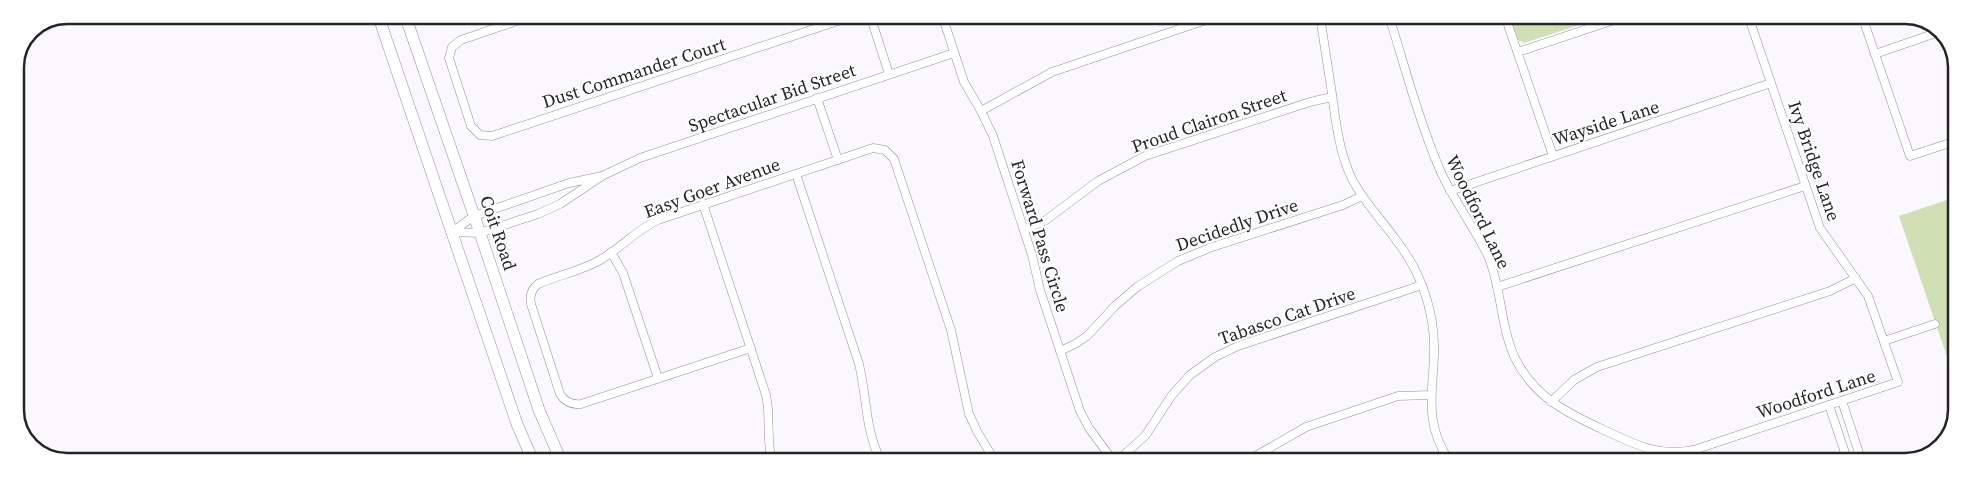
<svg xmlns="http://www.w3.org/2000/svg" width="1972" height="477" viewBox="0 0 1972 477" font-family="'Source Serif 4',serif">
	<style>
		.green { fill: #cfe0b4 }
		.lines { fill: none; stroke-linecap: round; stroke-linejoin: round }
		.minor-casing { stroke: #95919c; stroke-width: 9 }
		.secondary-casing { stroke: #95919c; stroke-width: 12 }
		.minor { stroke: #fff; stroke-width: 8 }
		.secondary { stroke: #fff; stroke-width: 11 }
		.labels { text-anchor: middle; stroke-width: 4.5; stroke-linejoin: round; paint-order: stroke }
		.street-label { font-size: 18px; fill: #262428; stroke: #fff }
		.rim { fill: none; stroke: #262428; stroke-width: 2.5 }
	</style>
	<rect width="100%" height="100%" fill="#faf7fe"/>
	<g class="green">
		<polygon points="1510,16 1607,16 1524,43 1518,40"/>
		<polygon points="1956,197 1956,383 1899,216"/>
	</g>
	<g class="lines">
		<g class="minor-casing">
			<g id="minor">
				<polyline points="534,15 461,40 452,47 449,58 471,126 480,135 492,136 856,15"/>
				<polyline points="870,15 889,74"/>
				<polyline points="942,15 964,82 981,111 993,136 1032,255 1040,290 1080,411 1089,428 1114,462"/>
				<path d="M1320,16C1324,42 1328,68 1332,94C1336,123 1339,152 1352,179C1364,202 1381,219 1396,240C1415,264 1427,292 1432,322C1441,375 1416,413 1450,462"/>
				<path d="M1389,16C1405,67 1419,121 1440,170C1453,200 1474,226 1488,256C1502,289 1500,326 1515,358C1534,397 1567,413 1604,430C1635,445 1662,458 1697,449L1898,382L1868,296L1820,228L1751,24L1744,16"/>
				<polyline points="1505,16 1553,156"/>
				<polyline points="1862,16 1910,156 1956,141"/>
				<polyline points="1518,52 1626,16"/>
				<polyline points="1875,54 1942,31"/>
				<polyline points="817,98 838,160"/>
				<polyline points="981,111 1052,72 1218,16"/>
				<path d="M796,174L859,364C867,397 865,431 881,461"/>
				<polyline points="602,176 640,158 954,53"/>
				<polygon points="602,176 560,204 538,214 480,233 452,232 474,216 569,183"/>
				<polyline points="1450,191 1771,83"/>
				<path d="M703,204L766,395C771,417 766,440 772,461"/>
				<polyline points="1024,230 1046,220 1098,181 1145,156 1310,102 1332,97"/>
				<polyline points="611,252 623,273 658,378"/>
				<polyline points="1497,287 1805,186"/>
				<polyline points="1884,341 1935,324"/>
				<path d="M751,348L581,404C572,405 565,402 560,394L531,304C529,295 532,289 538,284C559,275 581,271 600,260C621,248 636,230 658,220L873,148L885,150L894,159L951,330L969,414L978,433L995,461"/>
				<polyline points="1060,351 1075,344 1087,336 1115,306 1137,287 1178,261 1212,247 1343,205 1362,196"/>
				<polyline points="1842,401 1862,462"/>
				<polyline points="1551,402 1574,380 1597,367 1830,291 1856,278"/>
				<polyline points="1829,405 1848,462"/>
				<polyline points="1116,462 1145,436 1172,395 1190,375 1215,357 1238,346 1422,285"/>
				<polyline points="1245,462 1306,427 1398,396 1430,395"/>
			</g>
		</g>
		<g class="secondary-casing">
			<g id="secondary">
				<polyline points="378,15 517,424 533,461"/>
				<polyline points="405,15 480,233 539,410 561,461"/>
			</g>
		</g>
		<use href="#minor" class="minor"/>
		<use href="#secondary" class="secondary"/>
	</g>
	<g class="labels">
		<g class="street-label">
			<text transform="translate(634 73) rotate(-18)" y="6">Dust Commander Court</text>
			<text transform="translate(772 98) rotate(-19)" y="6">Spectacular Bid Street</text>
			<text transform="translate(1209 121) rotate(-19)" y="6">Proud Clairon Street</text>
			<text transform="translate(1606 123) rotate(-18)" y="6">Wayside Lane</text>
			<text transform="translate(1814 161) rotate(71)" y="6">Ivy Bridge Lane</text>
			<text transform="translate(712 188) rotate(-20)" y="6">Easy Goer Avenue</text>
			<text transform="translate(1478 212) rotate(64)" y="6">Woodford Lane</text>
			<text transform="translate(1237 225) rotate(-19)" y="6">Decidedly Drive</text>
			<text transform="translate(498 233) rotate(71)" y="6">Coit Road</text>
			<text transform="translate(1040 236) rotate(73)" y="6">Forward Pass Circle</text>
			<text transform="translate(1287 316) rotate(-19)" y="6">Tabasco Cat Drive</text>
			<text transform="translate(1816 394) rotate(-18)" y="6">Woodford Lane</text>
		</g>
	</g>
	<path d="M0 0H1972V477H0ZM67 24H1905A43 43 0 0 1 1948 67V410A43 43 0 0 1 1905 453H67A43 43 0 0 1 24 410V67A43 43 0 0 1 67 24Z" fill="#fff" fill-rule="evenodd"/>
	<path class="rim" d="M67 24H1905A43 43 0 0 1 1948 67V410A43 43 0 0 1 1905 453H67A43 43 0 0 1 24 410V67A43 43 0 0 1 67 24Z"/>
</svg>
